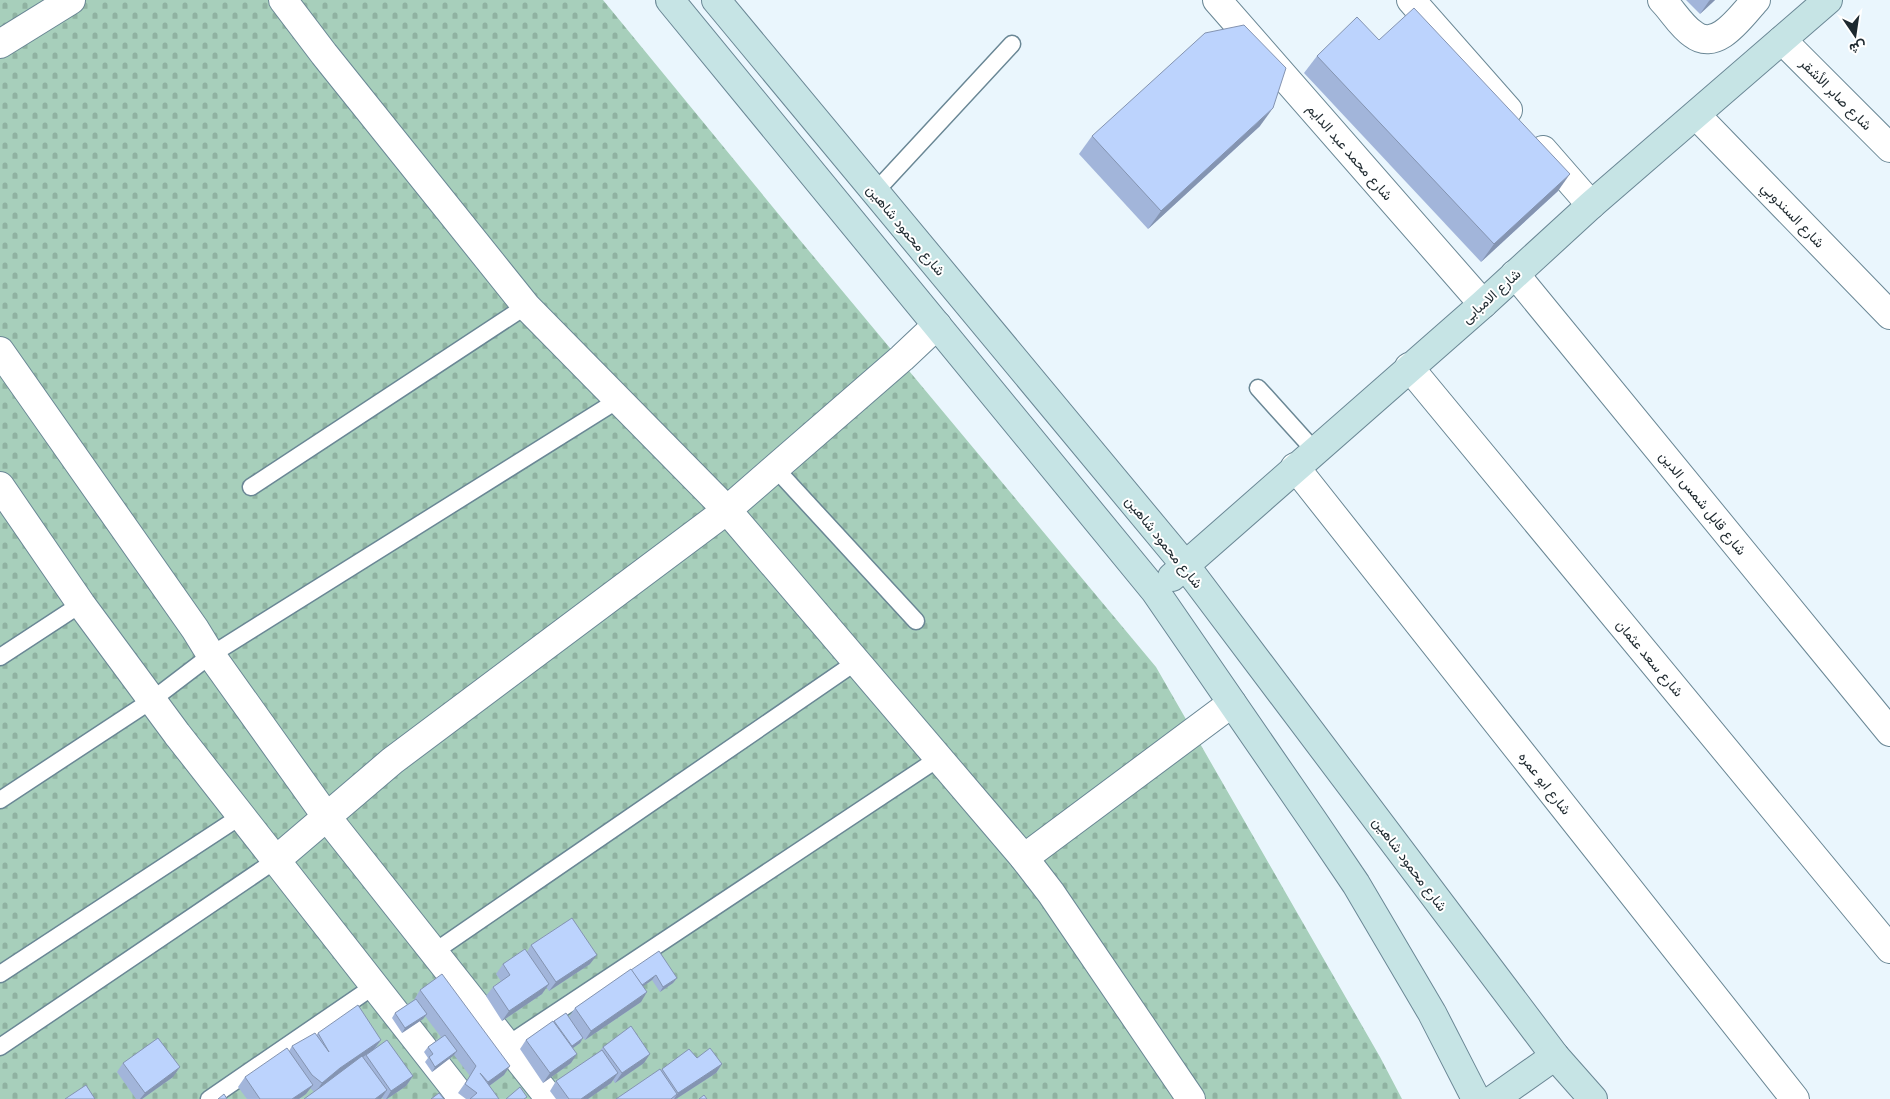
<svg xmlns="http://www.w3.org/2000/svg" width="1890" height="1099" viewBox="0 0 1890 1099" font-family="'Noto Serif',Vazirmatn,serif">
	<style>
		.cemetery { fill: url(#cemetery-stones) }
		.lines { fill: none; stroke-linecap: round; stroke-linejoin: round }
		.lane-casing { stroke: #6a8795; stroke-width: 19 }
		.street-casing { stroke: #6a8795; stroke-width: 30 }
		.secondary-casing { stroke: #6a8795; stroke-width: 30 }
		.lane { stroke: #fff; stroke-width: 16 }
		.street { stroke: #fff; stroke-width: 28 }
		.secondary { stroke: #c6e4e5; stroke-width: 28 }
		.wall { fill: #a2b5da }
		.shaded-wall { fill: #8494b1 }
		.building { fill: #bcd3fd; stroke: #8494b1 }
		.labels { text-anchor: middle; stroke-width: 4; stroke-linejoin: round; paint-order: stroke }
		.street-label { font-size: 14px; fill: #1e292f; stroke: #fff }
	</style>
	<defs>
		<pattern id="cemetery-stones" width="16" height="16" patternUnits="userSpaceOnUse" patternTransform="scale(1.25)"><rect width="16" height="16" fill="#a7cfbb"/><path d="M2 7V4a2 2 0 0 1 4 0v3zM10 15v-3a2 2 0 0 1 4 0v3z" fill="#8fb2a1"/></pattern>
	</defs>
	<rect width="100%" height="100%" fill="#eaf6fd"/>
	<polygon class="cemetery" points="0,0 603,0 799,239 1156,667 1380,1057 1402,1099 0,1099"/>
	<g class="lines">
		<g class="lane-casing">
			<g id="lane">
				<polyline points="875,192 1012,44"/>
				<polyline points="1258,388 1314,450"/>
				<polyline points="775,468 916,621"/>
				<polyline points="251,487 526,306"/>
				<polyline points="0,657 81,604"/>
				<polyline points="0,800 152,700 211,655 618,400"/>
				<polyline points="434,952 856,662"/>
				<polyline points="0,974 241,816"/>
				<polyline points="507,1045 939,758"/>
				<polyline points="0,1047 276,860"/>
				<polyline points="209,1099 374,986"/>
			</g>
		</g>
		<g class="street-casing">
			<g id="street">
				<polyline points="283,0 324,54 526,306 727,510 1024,858 1051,893 1191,1099"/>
				<polyline points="1217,0 1483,304"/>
				<polyline points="1411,0 1508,110"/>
				<path d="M1662,0C1672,10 1681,26 1693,34C1717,53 1741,16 1756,0"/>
				<polyline points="1782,40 1890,148"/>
				<polyline points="0,44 71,0"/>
				<polyline points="1696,115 1890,315"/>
				<polyline points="1543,150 1591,205"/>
				<polyline points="1515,274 1890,732"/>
				<polyline points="0,351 195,629 211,655 326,816 550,1099"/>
				<polyline points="1409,367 1890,949"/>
				<polyline points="1295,467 1795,1099"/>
				<polyline points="0,486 81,604 177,734 463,1099"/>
				<polyline points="1024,858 1232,703"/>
				<polyline points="276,860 392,761 727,510 902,358 937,325"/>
			</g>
		</g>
		<g class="secondary-casing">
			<g id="secondary">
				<polyline points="670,0 1155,591 1314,822 1356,884 1432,1013 1476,1099"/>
				<polyline points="716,0 1185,565 1555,1056 1593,1099"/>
				<polyline points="1172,577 1483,304 1591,205 1828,0"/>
				<polyline points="1494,1099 1555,1056"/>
			</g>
		</g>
		<use href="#lane" class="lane"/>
		<use href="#street" class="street"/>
		<use href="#secondary" class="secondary"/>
	</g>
	<g class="wall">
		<polygon points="1686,0 1715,0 1700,14"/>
		<polygon points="1379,40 1558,191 1481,262 1304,73 1317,56"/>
		<polygon points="1260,126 1148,229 1079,154 1092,136"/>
		<polygon points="531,945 590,964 549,991 546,987 542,994 502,1021 486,996 493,987 501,981 496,974 503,964 527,952"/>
		<polygon points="631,970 677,978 673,983 660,992 652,980 643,986 641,1002 585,1040 583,1038 580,1043 573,1048 571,1063 543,1083 520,1049 526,1040 554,1021 569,1017 575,1008"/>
		<polygon points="420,990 504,1075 489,1086 499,1099 466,1099 458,1093 470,1076 454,1055 432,1072 425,1062 428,1058 424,1052 428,1047 441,1037 425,1016 423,1019 402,1033 392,1018 395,1013 414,1000"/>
		<polygon points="318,1033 381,1040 375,1049 413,1076 406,1086 387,1099 383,1099 382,1097 314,1092 310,1088 306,1094 299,1099 247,1099 238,1087 245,1077 289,1051 292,1046 317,1035"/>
		<polygon points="603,1047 644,1063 615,1083 613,1080 611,1083 588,1099 556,1099 550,1091 556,1081 599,1052"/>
		<polygon points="697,1058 722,1064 716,1073 676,1099 616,1099 661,1071 662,1069"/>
		<polygon points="123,1063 173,1077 142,1099 136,1099 117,1072"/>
	</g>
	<g class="shaded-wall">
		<polygon points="1710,0 1715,0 1700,14 1709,1"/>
		<polygon points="1273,108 1260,126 1148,229 1161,211"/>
		<polygon points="1570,174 1558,191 1481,262 1494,244"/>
		<polygon points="597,955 590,964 549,991 556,982"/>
		<polygon points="656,975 652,980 638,990 641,986"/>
		<polygon points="677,978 673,983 660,992 663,987"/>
		<polygon points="549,984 542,994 502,1021 509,1011"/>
		<polygon points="647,992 641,1002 585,1040 591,1031"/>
		<polygon points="427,1014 423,1019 402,1033 405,1028"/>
		<polygon points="583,1038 580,1043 566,1053 569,1048"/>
		<polygon points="381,1040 374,1049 334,1078 315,1093 322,1083 340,1068"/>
		<polygon points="457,1051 453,1056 432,1072 435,1067"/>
		<polygon points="577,1054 571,1063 543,1083 550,1073"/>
		<polygon points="650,1054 644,1063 615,1083 622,1073"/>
		<polygon points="722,1064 716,1073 676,1099 674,1099 678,1093"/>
		<polygon points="510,1066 504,1075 481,1092 488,1082"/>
		<polygon points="180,1067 173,1077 142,1099 140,1099 145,1093"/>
		<polygon points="618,1073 611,1083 588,1099 581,1099"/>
		<polygon points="413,1076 406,1086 387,1099 386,1099 391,1091"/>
		<polygon points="313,1085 306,1094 299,1099 292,1099"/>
		<polygon points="387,1090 381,1099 375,1099"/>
	</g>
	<g class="building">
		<polygon points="1414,8 1570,174 1494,244 1317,56 1357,17 1379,40"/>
		<polygon points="1244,25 1286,68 1273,108 1161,211 1092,136 1205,33"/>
		<polygon points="572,918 597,955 556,982 531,945"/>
		<polygon points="525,949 549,984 509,1011 493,987 510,975 503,964"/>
		<polygon points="659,951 677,978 663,987 656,975 642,985 631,970"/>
		<polygon points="631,969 647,992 591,1031 575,1008"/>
		<polygon points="442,974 510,1066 488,1082 480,1073 499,1099 470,1099 477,1093 465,1084 476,1066 420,990"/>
		<polygon points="416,999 427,1014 405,1028 395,1013"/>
		<polygon points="358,1005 381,1040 340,1068 322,1083 312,1075 292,1046 315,1033 329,1052 318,1033"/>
		<polygon points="566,1013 583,1038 572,1046 554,1021"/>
		<polygon points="553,1021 577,1054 550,1073 526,1040"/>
		<polygon points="631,1026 650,1054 622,1073 603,1047"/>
		<polygon points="445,1035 457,1051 435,1067 429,1057 433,1054 428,1047"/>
		<polygon points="158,1038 180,1067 145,1093 123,1063"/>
		<polygon points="387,1040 413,1076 391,1091 366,1055"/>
		<polygon points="287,1048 313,1085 292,1099 260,1099 245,1077"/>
		<polygon points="710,1048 722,1064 678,1093 662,1069 689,1049 697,1058"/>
		<polygon points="602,1050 618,1073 581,1099 569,1099 556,1081"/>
		<polygon points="362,1056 387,1090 375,1099 304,1099 322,1086"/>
		<polygon points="660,1069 677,1094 671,1099 616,1099"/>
		<polygon points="86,1085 95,1099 65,1099"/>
		<polygon points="520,1087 527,1097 524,1099 506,1099"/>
		<polygon points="439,1093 444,1099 431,1099"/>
		<polygon points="224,1094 227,1099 218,1099"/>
		<polygon points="704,1095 707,1099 699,1099"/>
	</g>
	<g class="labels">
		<g class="street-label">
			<text transform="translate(1836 94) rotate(45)" y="5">شارع صابر الأشقر</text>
			<text transform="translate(1350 152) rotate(49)" y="5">شارع محمد عبد الدايم</text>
			<text transform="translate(1793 215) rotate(46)" y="5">شارع السندوبي</text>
			<text transform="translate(906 230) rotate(50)" y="5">شارع محمود شاهين</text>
			<text transform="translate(1491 296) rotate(-42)" y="5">شارع الامبابى</text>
			<text transform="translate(1703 503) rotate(51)" y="5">شارع قابل شمس الدين</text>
			<text transform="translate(1164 542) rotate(51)" y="5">شارع محمود شاهين</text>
			<text transform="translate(1650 658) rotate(50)" y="5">شارع سعد عثمان</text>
			<text transform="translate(1545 783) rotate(52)" y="5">شارع ابو عمره</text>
			<text transform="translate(1410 864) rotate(53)" y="5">شارع محمود شاهين</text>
		</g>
	</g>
	<g transform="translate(1855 35) rotate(167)" stroke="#ffffff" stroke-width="4" paint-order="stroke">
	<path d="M0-4L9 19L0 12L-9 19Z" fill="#1e292f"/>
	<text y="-8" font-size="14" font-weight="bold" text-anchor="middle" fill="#1e292f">ش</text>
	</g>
</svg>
